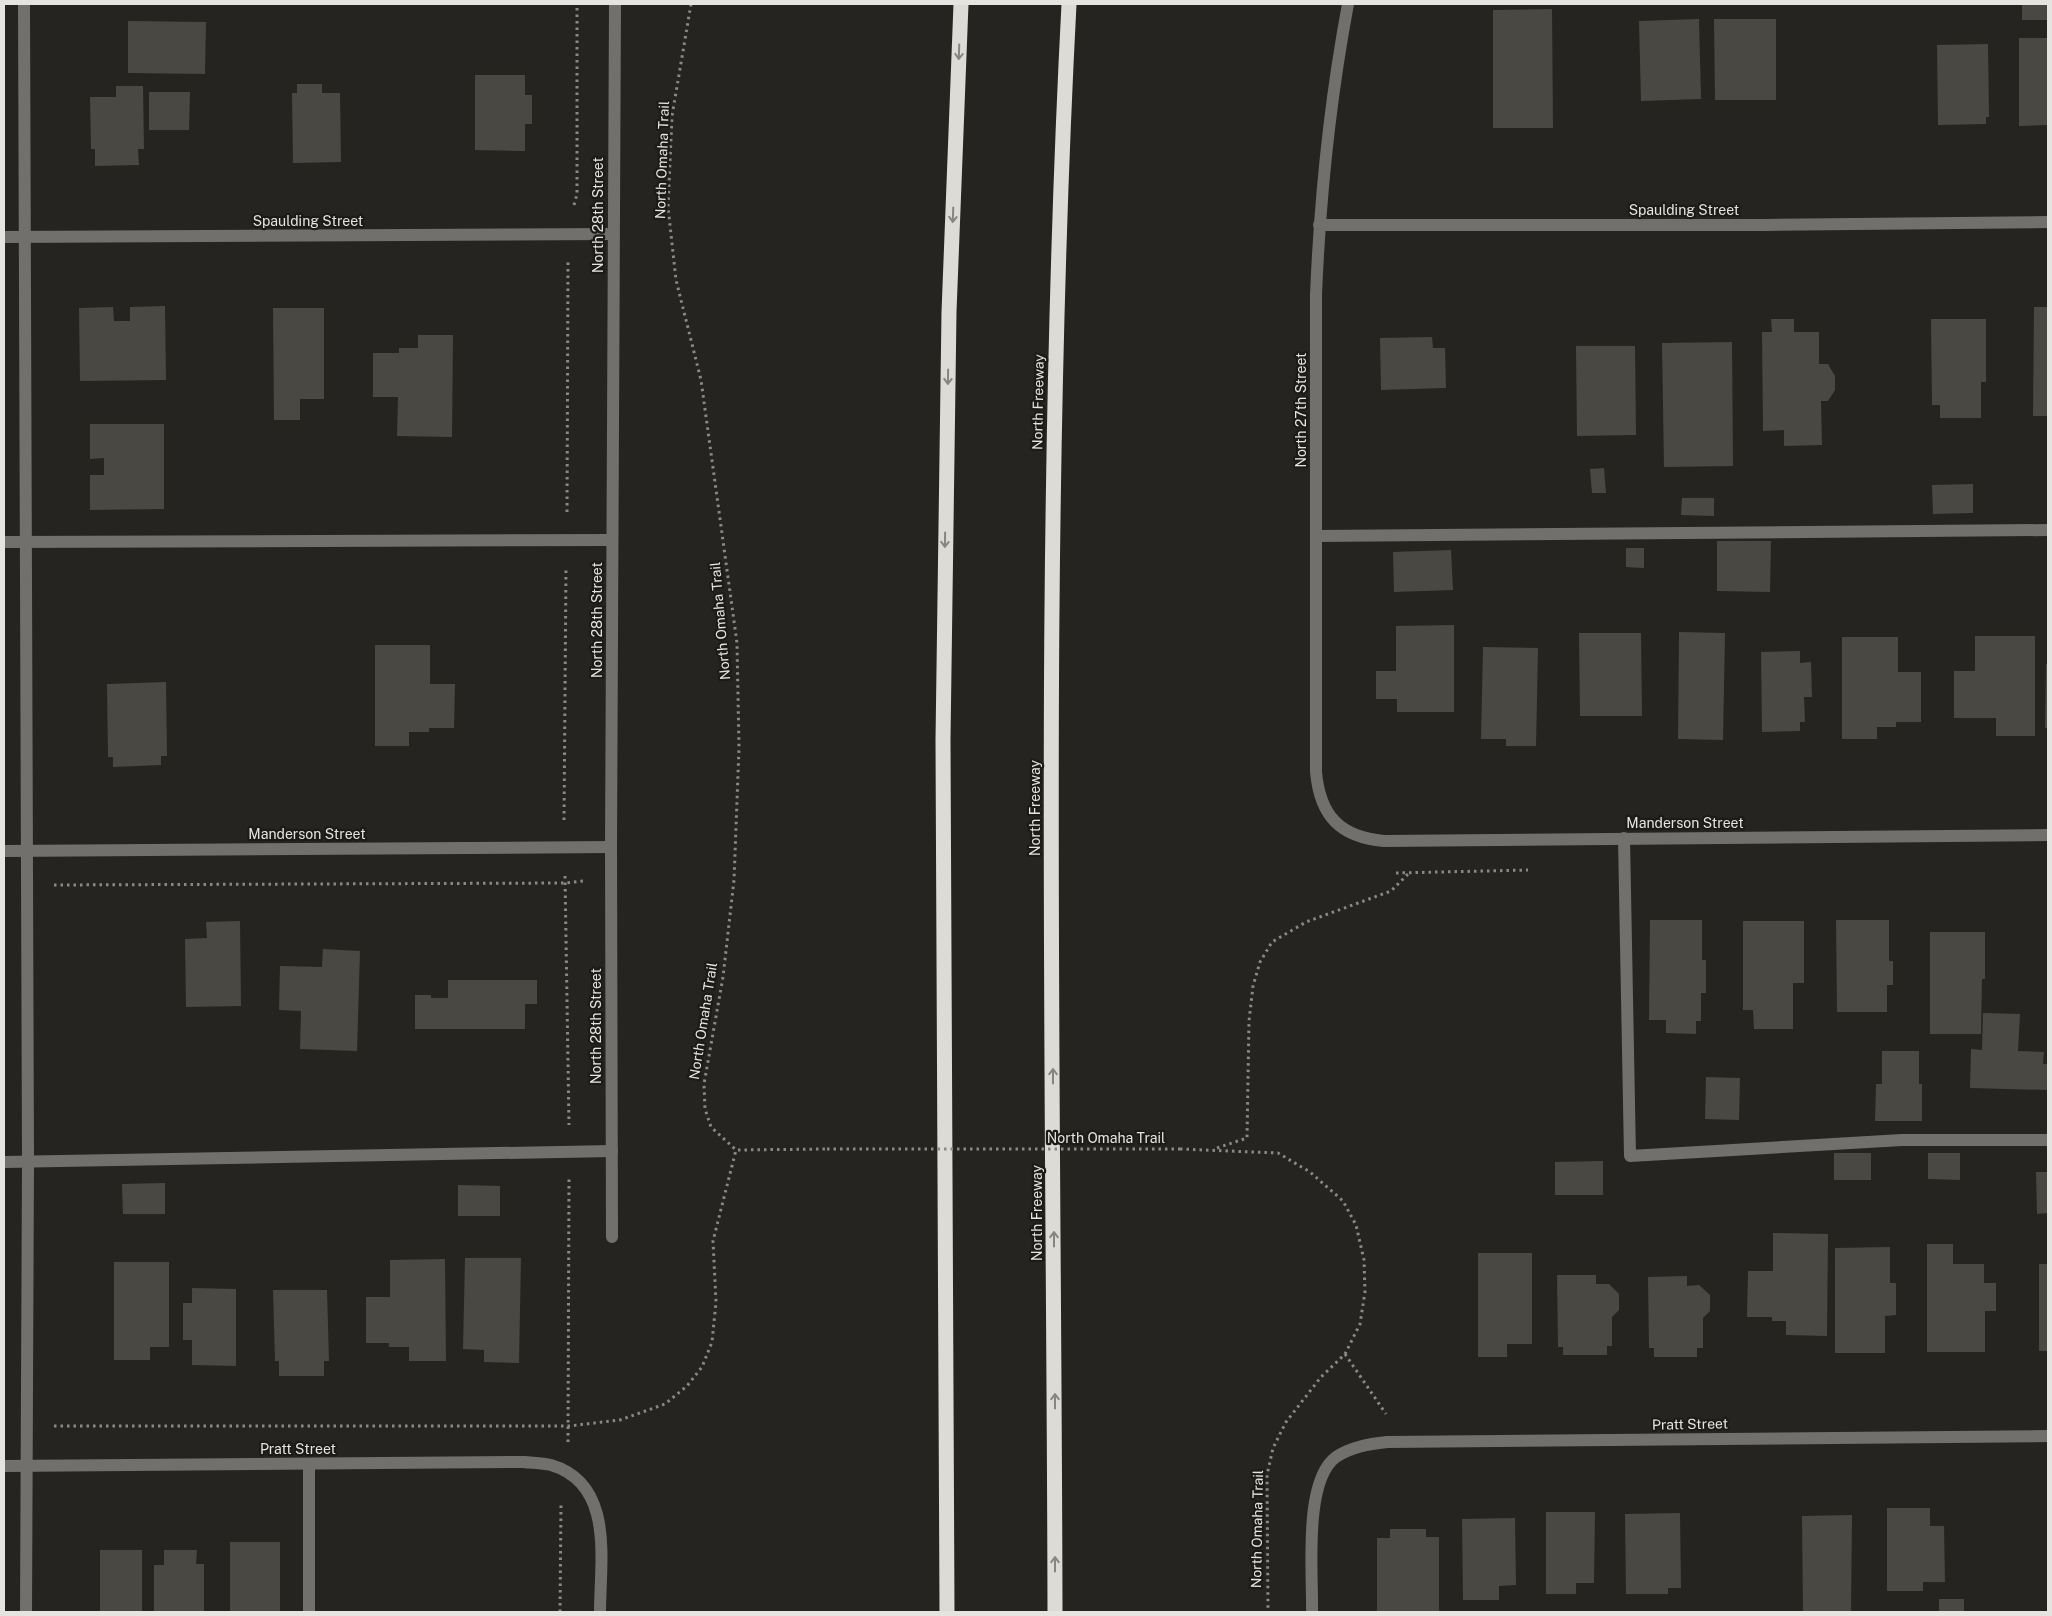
<svg xmlns="http://www.w3.org/2000/svg" width="2052" height="1616" viewBox="0 0 2052 1616" font-family="'Public Sans',sans-serif">
	<style>
		.building { fill: #4a4843 }
		.lines { fill: none; stroke-linecap: round; stroke-linejoin: round }
		.path { stroke: #8b8986; stroke-width: 3; stroke-dasharray: 2.5 4; stroke-linecap: butt }
		.minor { stroke: #71706d; stroke-width: 12 }
		.highway { stroke: #dddbd5; stroke-width: 15 }
		.path-bridge { stroke: #8b8986; stroke-width: 3; stroke-dasharray: 2.5 4; stroke-linecap: butt }
		.oneway { stroke: #868580 }
		.labels { text-anchor: middle; stroke-width: 4.5; stroke-linejoin: round; paint-order: stroke }
		.street-label { font-size: 14px; fill: #e5e4e1; stroke: #1c1b17 }
	</style>
	<rect width="100%" height="100%" fill="#262420"/>
	<g class="building">
		<rect x="2022" y="4" width="26" height="16"/>
		<polygon points="1552,9 1553,128 1493,128 1493,10"/>
		<polygon points="1699,19 1701,99 1641,101 1639,21"/>
		<polygon points="1714,19 1776,19 1776,100 1715,100"/>
		<polygon points="128,21 206,22 205,74 128,73"/>
		<polygon points="2019,38 2048,38 2048,125 2019,126"/>
		<polygon points="1988,44 1989,117 1986,117 1986,124 1938,125 1937,45"/>
		<polygon points="475,75 525,75 525,95 532,95 532,124 525,124 525,151 475,150"/>
		<polygon points="297,84 322,84 322,93 340,93 341,162 293,163 292,93 297,93"/>
		<polygon points="116,86 143,86 144,149 138,149 139,165 95,166 95,149 91,149 90,97 116,97"/>
		<polygon points="149,92 190,92 189,130 149,130"/>
		<polygon points="165,306 166,380 80,381 79,308 113,307 114,321 130,321 130,307"/>
		<polygon points="2034,307 2048,307 2048,416 2033,416"/>
		<polygon points="273,308 324,308 324,399 300,399 300,420 274,420"/>
		<polygon points="1771,319 1794,319 1794,332 1819,332 1819,364 1828,364 1835,376 1835,390 1828,401 1821,401 1822,445 1784,446 1784,430 1763,431 1762,332 1772,332"/>
		<polygon points="1931,319 1986,319 1986,382 1981,382 1981,418 1940,418 1940,405 1932,405"/>
		<polygon points="418,335 453,335 452,437 397,436 398,397 373,397 373,353 399,353 399,348 418,348"/>
		<polygon points="1432,337 1433,348 1445,348 1446,388 1381,390 1380,338"/>
		<polygon points="1732,342 1733,466 1664,467 1662,343"/>
		<polygon points="1576,346 1635,346 1636,435 1577,436"/>
		<polygon points="90,424 164,424 164,509 90,510 90,475 104,475 104,458 90,459"/>
		<polygon points="1604,468 1606,493 1592,493 1590,469"/>
		<polygon points="1973,484 1973,513 1933,514 1932,485"/>
		<polygon points="1682,498 1714,498 1714,516 1681,515"/>
		<polygon points="1717,541 1771,541 1770,592 1717,591"/>
		<polygon points="1626,548 1644,548 1644,568 1626,567"/>
		<polygon points="1451,550 1453,590 1394,592 1393,552"/>
		<polygon points="1454,625 1454,712 1397,712 1397,699 1376,699 1376,671 1396,671 1396,626"/>
		<polygon points="1679,632 1725,633 1723,740 1678,739"/>
		<polygon points="1579,633 1641,633 1642,716 1580,716"/>
		<polygon points="1975,636 2035,636 2035,736 1996,736 1996,718 1954,718 1954,671 1975,671"/>
		<polygon points="1842,637 1898,637 1898,672 1921,672 1921,722 1896,722 1896,727 1877,727 1877,739 1842,739"/>
		<polygon points="375,645 430,645 430,684 455,684 454,728 429,728 429,732 409,732 409,746 375,746"/>
		<polygon points="1483,647 1538,648 1536,746 1506,746 1506,739 1481,739"/>
		<polygon points="1800,651 1800,663 1811,662 1812,697 1804,697 1805,722 1800,722 1800,731 1762,732 1761,652"/>
		<polygon points="2046,664 2048,664 2048,728 2045,728"/>
		<polygon points="166,682 167,756 161,756 161,765 113,767 113,757 108,757 107,684"/>
		<polygon points="1650,920 1702,920 1702,960 1706,960 1706,993 1701,993 1701,1021 1696,1021 1696,1034 1666,1033 1666,1020 1649,1020"/>
		<polygon points="1836,920 1889,920 1889,961 1893,961 1893,985 1887,985 1887,1012 1837,1012"/>
		<polygon points="240,921 241,1006 186,1007 185,939 207,938 206,922"/>
		<polygon points="1743,921 1804,921 1804,983 1793,983 1793,1029 1754,1029 1753,1010 1743,1010"/>
		<polygon points="1930,932 1985,932 1985,979 1982,979 1981,1034 1930,1034"/>
		<polygon points="323,949 360,951 357,1051 300,1049 301,1011 279,1010 280,966 322,967"/>
		<polygon points="448,980 537,980 537,1004 525,1004 525,1029 415,1029 415,995 431,995 431,998 448,998"/>
		<polygon points="1983,1013 2020,1014 2018,1051 2044,1052 2043,1064 2048,1064 2048,1090 1970,1088 1971,1049 1982,1050"/>
		<polygon points="1882,1051 1919,1051 1919,1084 1922,1084 1922,1121 1875,1121 1876,1084 1882,1084"/>
		<polygon points="1706,1077 1740,1078 1739,1120 1705,1119"/>
		<rect x="1834" y="1153" width="37" height="27"/>
		<polygon points="1928,1153 1960,1153 1960,1180 1928,1179"/>
		<polygon points="1603,1161 1603,1195 1555,1195 1555,1162"/>
		<polygon points="2036,1172 2048,1172 2048,1213 2037,1214"/>
		<polygon points="165,1183 165,1214 123,1214 122,1184"/>
		<polygon points="458,1185 500,1186 500,1216 458,1216"/>
		<polygon points="1773,1233 1828,1234 1827,1336 1786,1335 1786,1321 1772,1321 1772,1317 1747,1317 1748,1271 1773,1271"/>
		<polygon points="1927,1244 1953,1244 1953,1264 1984,1264 1984,1283 1996,1283 1996,1311 1985,1311 1985,1352 1927,1352"/>
		<polygon points="1890,1247 1890,1283 1896,1283 1896,1315 1885,1316 1885,1353 1835,1353 1835,1248"/>
		<polygon points="1478,1253 1532,1253 1532,1344 1507,1344 1507,1357 1478,1357"/>
		<polygon points="465,1258 521,1258 519,1363 484,1362 484,1350 463,1349"/>
		<polygon points="445,1259 446,1361 409,1361 409,1347 389,1347 389,1343 366,1343 366,1297 390,1297 390,1260"/>
		<polygon points="114,1262 169,1262 169,1347 150,1347 150,1360 114,1360"/>
		<rect x="2039" y="1264" width="9" height="87"/>
		<polygon points="1557,1275 1596,1275 1596,1284 1609,1284 1619,1294 1619,1310 1612,1317 1612,1346 1607,1346 1607,1355 1563,1355 1563,1347 1558,1347"/>
		<polygon points="1687,1276 1687,1286 1699,1285 1710,1295 1710,1311 1703,1318 1703,1348 1697,1348 1697,1357 1654,1357 1654,1348 1649,1348 1648,1277"/>
		<polygon points="192,1288 236,1289 236,1366 192,1365 192,1340 183,1340 183,1303 192,1303"/>
		<polygon points="273,1290 327,1290 329,1361 324,1361 324,1376 279,1376 279,1361 275,1361"/>
		<polygon points="1887,1508 1930,1508 1930,1526 1944,1526 1945,1582 1923,1582 1923,1591 1887,1591"/>
		<polygon points="1546,1512 1595,1512 1594,1583 1576,1583 1576,1594 1546,1594"/>
		<polygon points="1680,1513 1681,1588 1668,1588 1668,1594 1626,1594 1625,1514"/>
		<polygon points="1852,1515 1851,1612 1803,1612 1802,1516"/>
		<polygon points="1515,1518 1516,1585 1499,1586 1499,1600 1463,1600 1462,1519"/>
		<polygon points="1390,1529 1426,1529 1426,1537 1439,1537 1439,1612 1377,1612 1377,1538 1390,1538"/>
		<rect x="230" y="1542" width="50" height="70"/>
		<rect x="100" y="1550" width="42" height="62"/>
		<polygon points="164,1550 197,1550 196,1564 204,1564 204,1612 154,1612 154,1565 164,1565"/>
		<rect x="1939" y="1599" width="25" height="13"/>
	</g>
	<g class="lines">
		<g class="path">
			<polyline points="691,4 672,116 668,207 676,280 701,380 737,643 739,748 734,880 723,977 704,1084 705,1109 711,1127 736,1150 827,1149"/>
			<polyline points="574,205 577,194 577,4"/>
			<polyline points="567,512 568,261"/>
			<polyline points="564,820 566,568"/>
			<polyline points="1396,873 1528,870"/>
			<polyline points="565,876 569,1125"/>
			<polyline points="54,885 565,883 583,881"/>
			<polyline points="1217,1148 1247,1138 1249,1021 1253,986 1260,962 1272,942 1306,922 1391,891 1409,873"/>
			<polyline points="1180,1149 1278,1153 1310,1172 1343,1201 1356,1225 1364,1260 1365,1292 1360,1324 1345,1354 1321,1377 1286,1422 1273,1448 1267,1475 1268,1612"/>
			<polyline points="1345,1354 1386,1414"/>
			<polyline points="54,1426 569,1426 620,1420 665,1404 687,1386 702,1367 712,1342 716,1302 713,1241 736,1150"/>
			<polyline points="568,1442 569,1178"/>
			<polyline points="560,1612 561,1505"/>
		</g>
		<g class="minor">
			<polyline points="24,4 28,1161 26,1612"/>
			<path d="M1348,4C1330,100 1320,197 1316,295V772C1320,816 1340,837 1384,841L2048,835"/>
			<polyline points="1319,225 1765,225 2048,222"/>
			<polyline points="4,237 613,234"/>
			<polyline points="1316,536 2048,530"/>
			<polyline points="4,542 612,540"/>
			<polyline points="1624,838 1630,1156 1902,1140 2048,1140"/>
			<polyline points="4,851 611,847"/>
			<polyline points="4,1162 612,1151"/>
			<polyline points="612,1237 611,847 615,4"/>
			<polyline points="309,1464 309,1612"/>
			<path d="M4,1466L524,1462C532,1463 542,1463 551,1465C615,1484 600,1561 600,1612"/>
			<path d="M1312,1612C1313,1575 1303,1481 1336,1457C1351,1447 1369,1444 1387,1442L2048,1436"/>
		</g>
		<g class="highway">
			<polyline points="947,1612 943,740 949,312 961,4"/>
			<path d="M1055,1612C1054,1076 1041,540 1069,4"/>
		</g>
		<polyline class="path-bridge" points="827,1149 1180,1149"/>
	</g>
	<defs><path id="oneway-shaft" d="M-6 0H5M1.5-3L5.5 0L1.5 3" fill="none" stroke-width="1.6" stroke-linecap="round" stroke-linejoin="round" transform="scale(1.25)"/></defs>
	<g class="oneway">
		<use href="#oneway-shaft" transform="translate(959 52) rotate(92)"/>
		<use href="#oneway-shaft" transform="translate(953 215) rotate(92)"/>
		<use href="#oneway-shaft" transform="translate(948 377) rotate(91)"/>
		<use href="#oneway-shaft" transform="translate(945 540) rotate(91)"/>
		<use href="#oneway-shaft" transform="translate(1053 1076) rotate(-90)"/>
		<use href="#oneway-shaft" transform="translate(1054 1239) rotate(-90)"/>
		<use href="#oneway-shaft" transform="translate(1055 1401) rotate(-90)"/>
		<use href="#oneway-shaft" transform="translate(1055 1564) rotate(-90)"/>
	</g>
	<g class="labels">
		<g class="street-label">
			<text transform="translate(662 160) rotate(-88)" y="5">North Omaha Trail</text>
			<text x="1684" y="215">Spaulding Street</text>
			<text transform="translate(598 215) rotate(-90)" y="5">North 28th Street</text>
			<text x="308" y="226">Spaulding Street</text>
			<text transform="translate(1038 402) rotate(-89)" y="5">North Freeway</text>
			<text transform="translate(1301 410) rotate(-90)" y="5">North 27th Street</text>
			<text transform="translate(597 620) rotate(-90)" y="5">North 28th Street</text>
			<text transform="translate(720 621) rotate(-95)" y="5">North Omaha Trail</text>
			<text transform="translate(1035 808) rotate(-90)" y="5">North Freeway</text>
			<text x="1685" y="828">Manderson Street</text>
			<text x="307" y="839">Manderson Street</text>
			<text transform="translate(703 1021) rotate(-81)" y="5">North Omaha Trail</text>
			<text transform="translate(596 1026) rotate(-90)" y="5">North 28th Street</text>
			<text x="1106" y="1143">North Omaha Trail</text>
			<text transform="translate(1037 1213) rotate(-90)" y="5">North Freeway</text>
			<text transform="translate(1690 1424) rotate(-1)" y="5">Pratt Street</text>
			<text x="298" y="1454">Pratt Street</text>
			<text transform="translate(1257 1529) rotate(-89)" y="5">North Omaha Trail</text>
		</g>
	</g>
	<rect width="2052" height="1616" fill="none" stroke="#e5e4e1" stroke-width="10"/>
</svg>
